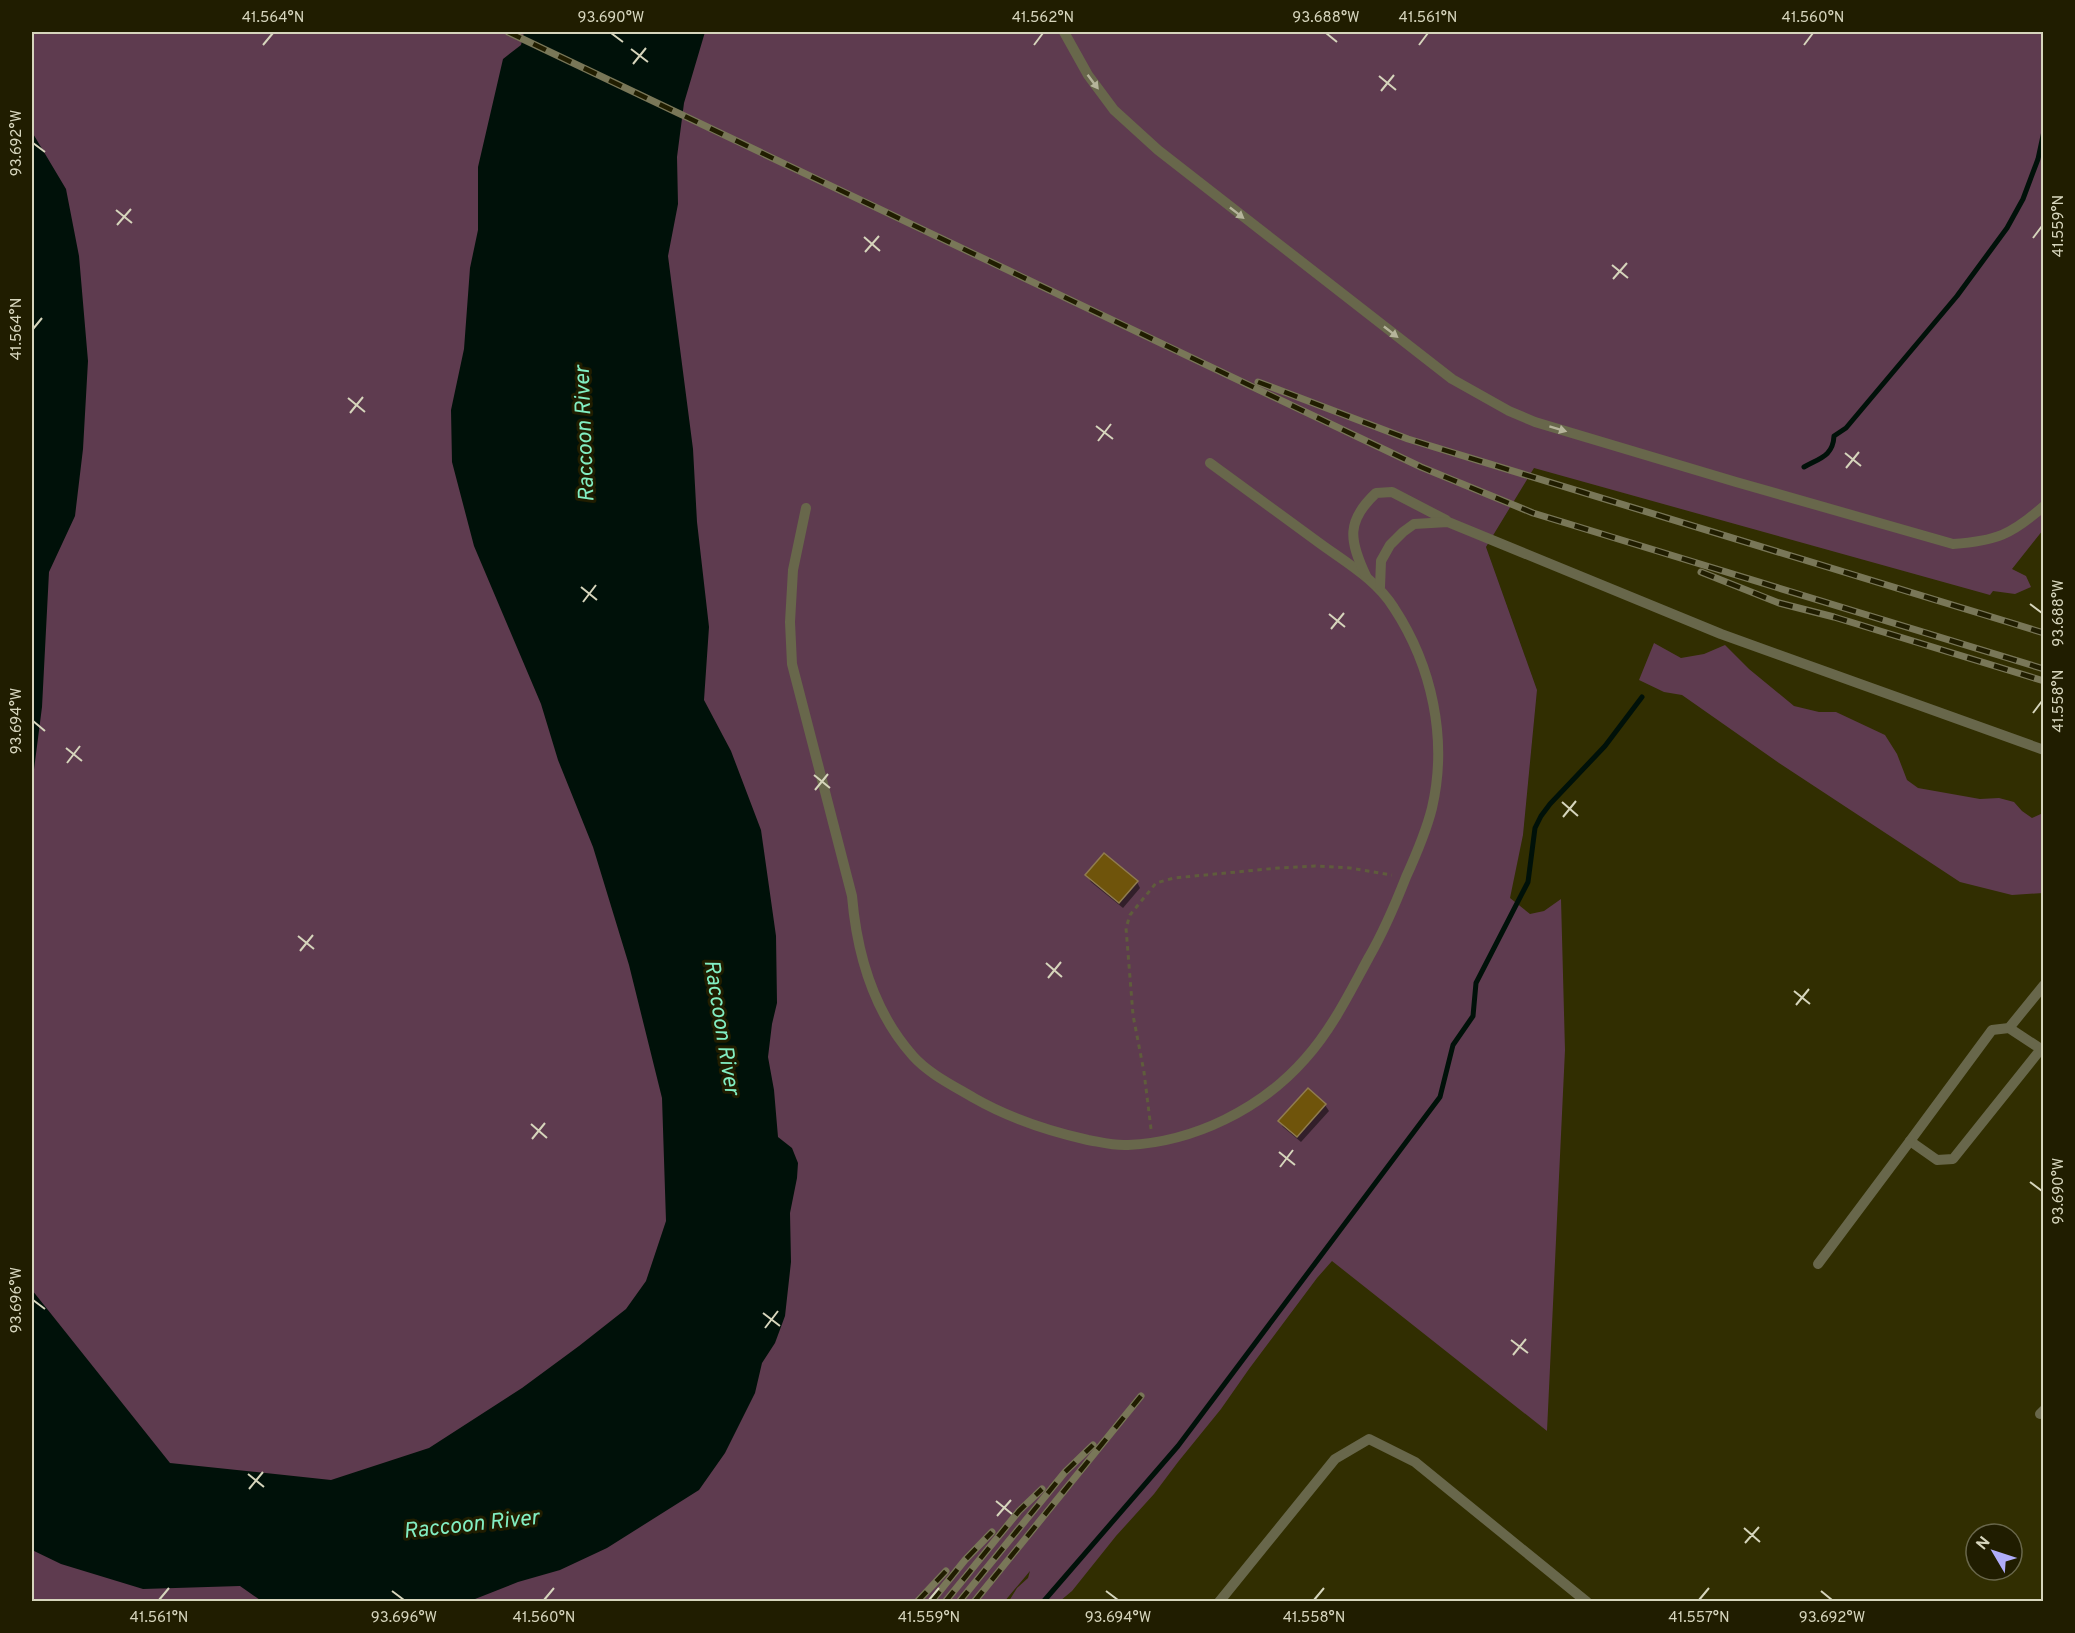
<svg xmlns="http://www.w3.org/2000/svg" width="2075" height="1633" viewBox="0 0 2075 1633" font-family="Overpass,sans-serif">
	<style>
		.built { fill: #312e01; fill-rule: evenodd }
		.green { fill: #5e3b4f }
		.water { fill: #001109 }
		.shadow { fill: #0007 }
		.lines { fill: none; stroke-linecap: round; stroke-linejoin: round }
		.stream { stroke: #001109; stroke-width: 5 }
		.building { fill: #6f540b; stroke: #907c4f; stroke-width: 1.5 }
		.path { stroke: #5f5c3c; stroke-width: 3; stroke-dasharray: 4.5 4.5; stroke-linecap: butt }
		.service { stroke: #68674b; stroke-width: 10 }
		.rail-casing { stroke: #797758; stroke-width: 7 }
		.rail { stroke: #201d00; stroke-width: 4.5; stroke-dasharray: 14; stroke-linecap: butt }
		.oneway { fill: #b5b49a }
		.ticks { fill: none; stroke: #d6d5bc; stroke-width: 2 }
		.labels { text-anchor: middle; stroke-width: 6; stroke-linejoin: round; paint-order: stroke }
		.water-label { font-size: 22px; font-style: italic; fill: #82efc3; stroke: #201d00 }
		.neatline { fill: none; stroke: #d6d5bc; stroke-width: 2 }
		.ticks-label { font-size: 15px; text-anchor: middle; fill: #d6d5bc }
	</style>
	<rect width="100%" height="100%" fill="#2a2703"/>
	<path class="built" d="M1534,467L1990,594L2043,530V1601L1004,1602L1378,1152L1496,960L1523,835L1537,690L1486,547ZM1976,1534H2012V1570H1976Z"/>
	<g class="green">
		<polygon points="32,32 2043,32 2043,530 2012,569 2026,576 2031,587 2015,594 1993,591 1990,595 1534,468 1486,547 1537,690 1523,835 1510,898 1530,914 1544,911 1561,899 1565,1050 1547,1431 1332,1261 1317,1278 1249,1369 1221,1409 1178,1462 1154,1494 1116,1536 1072,1591 1060,1601 1009,1601 1017,1588 1028,1578 1030,1571 1004,1602 32,1602"/>
		<polygon points="1654,643 1681,658 1704,654 1725,645 1749,669 1794,706 1819,712 1836,712 1885,735 1897,754 1907,780 1918,788 1980,799 1999,798 2014,802 2022,811 2032,818 2043,813 2043,893 2012,895 1960,882 1779,763 1682,695 1664,692 1639,680"/>
	</g>
	<g class="water">
		<polygon points="524,32 705,32 684,103 677,157 678,204 668,256 693,449 697,522 709,627 704,700 731,751 761,830 776,936 777,1003 772,1024 768,1057 774,1090 778,1137 792,1148 798,1163 797,1178 790,1213 791,1262 785,1316 775,1343 762,1363 755,1393 725,1453 699,1490 607,1548 560,1570 518,1582 470,1601 263,1602 240,1586 143,1589 61,1564 32,1550 32,1290 170,1463 331,1480 429,1448 522,1388 579,1346 626,1309 646,1281 666,1221 662,1098 629,965 593,847 558,760 541,704 474,546 452,462 451,410 464,349 470,268 478,230 478,167 503,59 521,45"/>
		<polygon points="32,132 66,189 79,256 88,361 83,449 75,516 49,572 42,707 32,785"/>
	</g>
	<g class="shadow">
		<polygon points="1087,876 1137,882 1140,888 1123,908 1091,882"/>
		<polygon points="1308,1090 1325,1105 1329,1111 1301,1142 1283,1127 1279,1121"/>
	</g>
	<g class="lines">
		<g class="stream">
			<path d="M1804,467C1820,458 1833,456 1834,436L1846,428L1957,296L2007,228L2023,199L2038,159L2044,131"/>
			<polyline points="1043,1602 1178,1446 1440,1097 1453,1045 1473,1016 1476,983 1528,882 1535,828 1541,816 1550,804 1605,746 1642,697"/>
		</g>
	</g>
	<g class="building">
		<polygon points="1104,853 1138,881 1119,903 1085,875"/>
		<polygon points="1308,1088 1326,1104 1297,1137 1278,1121"/>
	</g>
	<g class="lines">
		<polyline class="path" points="1151,1129 1144,1072 1133,1015 1126,928 1130,915 1156,883 1174,878 1278,868 1315,866 1350,868 1392,875"/>
		<g class="service">
			<path d="M1064,32L1088,75L1114,110L1158,150L1452,379L1509,411L1535,422L1736,482L1953,544C1996,541 2011,535 2044,506"/>
			<path d="M806,508L793,570L790,622L792,664L852,896C857,955 873,1011 913,1056C929,1074 954,1086 974,1098C1009,1118 1048,1131 1088,1140C1100,1142 1114,1146 1128,1145C1194,1142 1261,1109 1305,1059C1332,1029 1350,992 1369,957C1384,931 1395,905 1406,877C1416,855 1426,832 1432,808C1448,739 1432,666 1394,608C1376,579 1345,562 1318,542C1282,516 1246,489 1210,463"/>
			<path d="M1366,576C1349,540 1346,521 1376,493L1392,492L1446,520"/>
			<polyline points="1380,587 1381,561 1390,545 1403,532 1414,524 1448,522 1721,634 2044,750"/>
			<polyline points="2009,1028 2041,1049 1953,1159 1937,1160 1910,1141 1992,1030 2009,1028 2044,985"/>
			<polyline points="1818,1264 1910,1141"/>
			<polyline points="2040,1414 2044,1410"/>
			<polyline points="1219,1602 1335,1459 1369,1439 1415,1462 1587,1602"/>
		</g>
		<g class="rail-casing">
			<g id="rail">
				<polyline points="508,32 1421,467 1533,513 2044,669"/>
				<polyline points="1258,382 1408,439 2044,633"/>
				<polyline points="1701,572 1779,603 1834,617 2044,681"/>
				<polyline points="917,1602 946,1571"/>
				<polyline points="931,1602 965,1560 992,1532"/>
				<polyline points="945,1602 1019,1511 1042,1489"/>
				<polyline points="959,1602 1065,1472 1093,1445"/>
				<polyline points="974,1602 1141,1396"/>
			</g>
		</g>
		<use href="#rail" class="rail"/>
	</g>
	<defs><path id="oneway-solid" d="M-6-.8H1V-3.2L6.5 0L1 3.2V.8H-6Z" transform="scale(1.5)"/></defs>
	<g class="oneway">
		<use href="#oneway-solid" transform="translate(1093 82) rotate(53)"/>
		<use href="#oneway-solid" transform="translate(1237 213) rotate(38)"/>
		<use href="#oneway-solid" transform="translate(1391 332) rotate(38)"/>
		<use href="#oneway-solid" transform="translate(1558 429) rotate(17)"/>
	</g>
	<path class="ticks" d="M611,33L623,42M1326,33L1337,42M263,45L273,33M1034,45L1043,33M1419,45L1428,33M1804,45L1813,33M631,49L648,62M633,64L646,48M1379,76L1396,90M1381,91L1394,75M33,143L45,152M116,210L132,223M117,225L131,209M864,237L880,251M2033,238L2042,226M865,252L879,236M1612,265L1628,278M1613,279L1627,263M33,329L42,318M348,398L365,412M350,413L363,397M1096,426L1113,439M1098,441L1111,424M1845,453L1861,466M1846,468L1859,452M581,587L597,600M583,602L596,585M2030,604L2042,613M1329,614L1345,627M1331,629L1344,613M2033,713L2042,701M33,721L45,731M66,748L82,761M67,763L80,746M814,775L830,788M815,790L828,774M1562,802L1578,816M1563,817L1576,801M298,936L314,949M300,951L313,935M1046,963L1062,977M1048,978L1061,962M1794,991L1810,1004M1796,1005L1809,989M531,1124L547,1138M532,1139L545,1123M1279,1152L1295,1165M1280,1167L1293,1150M2030,1182L2042,1191M33,1300L45,1309M763,1313L780,1326M765,1328L778,1311M1511,1340L1528,1353M1513,1355L1526,1339M248,1474L264,1487M249,1489L263,1472M996,1501L1012,1514M997,1516L1011,1500M1744,1528L1760,1542M1745,1543L1759,1527M392,1591L404,1600M1106,1591L1118,1600M1821,1591L1832,1600M159,1600L169,1588M544,1600L554,1588M929,1600L939,1588M1314,1600L1324,1588M1699,1600L1709,1588"/>
	<g class="labels">
		<g class="water-label">
			<text transform="translate(583 434) rotate(-92)" y="8">Raccoon River</text>
			<text transform="translate(723 1027) rotate(81)" y="8">Raccoon River</text>
			<text transform="translate(471 1523) rotate(-6)" y="8">Raccoon River</text>
		</g>
	</g>
	<rect width="2075" height="1633" fill="none" stroke="#201d00" stroke-width="66"/>
	<g transform="translate(1994 1552) rotate(309)"><circle r="28" fill="#201d00" stroke="#69674b" stroke-width="1.5"/>
	<path d="M0-4.5L10 22L0 15L-10 22Z" fill="#b0adfa"/>
	<text y="-9" font-size="16" font-weight="bold" text-anchor="middle" fill="#d6d5bc">N</text>
	</g>
	<rect x="33" y="33" width="2009" height="1567" class="neatline"/>
	<g class="ticks-label">
		<text x="273" y="22">41.564°N</text>
		<text x="611" y="22">93.690°W</text>
		<text x="1043" y="22">41.562°N</text>
		<text x="1326" y="22">93.688°W</text>
		<text x="1428" y="22">41.561°N</text>
		<text x="1813" y="22">41.560°N</text>
		<text transform="translate(16 143) rotate(-90)" y="5">93.692°W</text>
		<text transform="translate(2058 226) rotate(-90)" y="5">41.559°N</text>
		<text transform="translate(16 329) rotate(-90)" y="5">41.564°N</text>
		<text transform="translate(2058 613) rotate(-90)" y="5">93.688°W</text>
		<text transform="translate(2058 701) rotate(-90)" y="5">41.558°N</text>
		<text transform="translate(16 721) rotate(-90)" y="5">93.694°W</text>
		<text transform="translate(2058 1191) rotate(-90)" y="5">93.690°W</text>
		<text transform="translate(16 1300) rotate(-90)" y="5">93.696°W</text>
		<text x="159" y="1622">41.561°N</text>
		<text x="404" y="1622">93.696°W</text>
		<text x="544" y="1622">41.560°N</text>
		<text x="929" y="1622">41.559°N</text>
		<text x="1118" y="1622">93.694°W</text>
		<text x="1314" y="1622">41.558°N</text>
		<text x="1699" y="1622">41.557°N</text>
		<text x="1832" y="1622">93.692°W</text>
	</g>
</svg>
